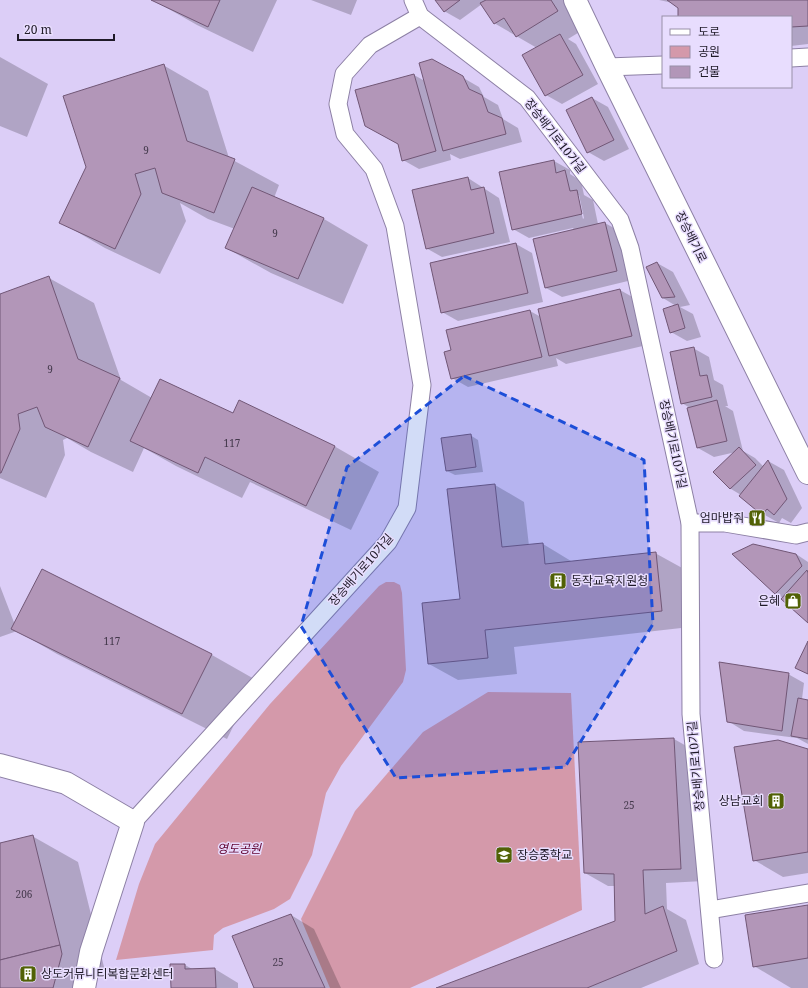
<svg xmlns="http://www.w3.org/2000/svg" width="808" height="988" viewBox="0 0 808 988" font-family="'Noto Serif','Noto Sans KR',serif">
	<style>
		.green { fill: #d499aa }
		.shadow { fill: #0003; fill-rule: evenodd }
		.building { fill: #b296b8; stroke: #715776 }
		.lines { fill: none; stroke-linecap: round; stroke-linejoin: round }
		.lane-casing { stroke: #8d80a5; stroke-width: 19 }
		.street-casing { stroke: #8d80a5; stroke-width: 24 }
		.secondary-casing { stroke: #8d80a5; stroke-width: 24 }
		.lane { stroke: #fff; stroke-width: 17 }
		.street { stroke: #fff; stroke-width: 22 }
		.secondary { stroke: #fff; stroke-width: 22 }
		.marked { fill: #1d4ed8; fill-opacity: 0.2; stroke: #1d4ed8; stroke-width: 3; stroke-dasharray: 8 5; stroke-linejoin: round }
		.labels { text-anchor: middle; stroke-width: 3; stroke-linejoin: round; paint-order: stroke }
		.number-label { font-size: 10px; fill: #44394c }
		.street-label { font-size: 12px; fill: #1f1a28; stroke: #e8ddfe }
		.poi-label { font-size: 12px; fill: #1f1a28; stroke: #e8ddfe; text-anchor: end }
		.park-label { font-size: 12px; font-style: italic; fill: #5f002e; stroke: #e8ddfe }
	</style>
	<rect width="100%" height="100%" fill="#dccef7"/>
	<g class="green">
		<polygon points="386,582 394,582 400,585 402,593 406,670 403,682 341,766 326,793 312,855 290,899 274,909 223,928 214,935 213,950 116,960 139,884 155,844 270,704 379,586"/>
		<polygon points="488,692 571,693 582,910 410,988 330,988 301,919 355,811 423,732"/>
	</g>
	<g class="shadow">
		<polygon points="153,0 277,0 253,52 197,25"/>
		<polygon points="311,0 357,0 351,15"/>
		<polygon points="436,0 569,0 586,28 568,39 576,44 598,84 562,104 546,95 537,48 494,23 482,4 460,20 444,11"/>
		<polygon points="659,0 808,0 808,44 791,46 791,17 679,17 679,8 673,3"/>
		<polygon points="0,57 48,84 27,137 0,126"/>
		<polygon points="432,60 479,87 484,97 498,105 503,119 518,128 522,142 460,159 450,154 451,160 419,169 403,160 414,75 425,81"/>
		<polygon points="163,65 208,91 229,158 279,185 274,198 324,219 368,245 343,304 271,273 226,248 235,229 208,219 180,203 186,221 160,274 105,248 60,222"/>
		<polygon points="592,98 608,107 629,149 604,161 588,152"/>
		<path d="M554,161L570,170V174L581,181L584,195L593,200L598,224L605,223L621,232L632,280L562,297L546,288L534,239L574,230L573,228L529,238L513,229ZM577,195H579L584,218L583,219Z"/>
		<polygon points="468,178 499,198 510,242 442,257 426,248"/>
		<polygon points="516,244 532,253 543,302 458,321 442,312"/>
		<polygon points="657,263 673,272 690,305 680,307 693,314 701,337 687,341 671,332 676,306 663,298"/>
		<polygon points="49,278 94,303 121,380 152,398 233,415 334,446 379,472 351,530 250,482 242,498 176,466 144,448 133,472 91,452 67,438 63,440 65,455 46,498 0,478 0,295"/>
		<polygon points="620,290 636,299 647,345 566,364 556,358 558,366 468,387 452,378 452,351 447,330 530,311 541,317"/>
		<polygon points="693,348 709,357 714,380 723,385 728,406 725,406 733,411 743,451 755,458 764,467 768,461 784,470 802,508 791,523 782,518 779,523 763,514 740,496 741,495 731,489 714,472 736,452 714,457 698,448 690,408 682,403"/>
		<polygon points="470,435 478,440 483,472 455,475 447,471"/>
		<polygon points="495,485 524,502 529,546 543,544 571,561 571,562 655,553 684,569 690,627 514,647 517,674 458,680 429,664 461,599"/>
		<polygon points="796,554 808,562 808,622 783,598 775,593"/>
		<polygon points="42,570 212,655 256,680 227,739 57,654 17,631 0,637 0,586 15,625"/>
		<polygon points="788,674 804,683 802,699 808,701 808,744 797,738 744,731 728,721"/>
		<polygon points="674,739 697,752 704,881 666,883 667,909 686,920 699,964 641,988 439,988 616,922 615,886 608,886 585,873"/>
		<polygon points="808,750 808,873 783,877 754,860"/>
		<polygon points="32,836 78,862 105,971 89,975 86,988 0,988 0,844"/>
		<polygon points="808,906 808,988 791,988 754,966"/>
		<polygon points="291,915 314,929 341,988 255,988"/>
		<polygon points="171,965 185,965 194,970 215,969 238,983 238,988 172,988"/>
	</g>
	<g class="building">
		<polygon points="151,0 220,0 208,27"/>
		<polygon points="435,0 460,0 444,12"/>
		<polygon points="486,0 551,0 558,11 516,37 504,18 494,24 480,3"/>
		<polygon points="667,0 808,0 808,26 791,27 791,17 678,17 678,8"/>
		<polygon points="560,34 583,75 545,96 522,55"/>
		<polygon points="432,59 463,76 469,89 482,95 488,112 502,118 506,134 443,151 419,63"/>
		<polygon points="164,64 187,141 235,159 214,213 162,193 155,168 135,174 141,194 115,249 59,223 86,167 63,96"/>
		<polygon points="414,74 436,151 402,161 398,144 365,126 355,90"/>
		<polygon points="592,97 614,140 587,153 566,110"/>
		<polygon points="554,160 556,173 565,170 570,191 577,190 582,214 512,230 499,172"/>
		<polygon points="468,177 471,190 484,187 494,233 426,249 412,190"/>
		<polygon points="252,187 324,218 298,279 225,248"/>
		<polygon points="605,222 617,271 545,288 533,239"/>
		<polygon points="516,243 528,293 441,313 430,263"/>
		<polygon points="657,262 675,297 662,298 646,267"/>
		<polygon points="49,276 78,359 120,378 88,447 45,427 37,407 18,414 20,429 1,473 0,473 0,294"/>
		<polygon points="620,289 632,336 549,356 538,309"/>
		<polygon points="678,304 685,328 670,333 663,309"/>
		<polygon points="530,310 542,357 451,379 444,352 451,350 446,330"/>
		<polygon points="694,347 700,376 707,375 712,397 681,404 670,352"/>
		<polygon points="160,379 233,413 239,400 335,446 306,506 205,457 198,473 130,441"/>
		<polygon points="717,400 727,441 697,448 687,408"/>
		<polygon points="471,434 476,467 446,471 441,438"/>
		<polygon points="739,447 756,465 730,489 713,472"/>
		<polygon points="768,460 787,499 774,515 767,509 762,515 739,496"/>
		<polygon points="495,484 502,547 543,543 545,564 656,552 662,611 485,630 488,658 428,664 422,603 460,599 447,489"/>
		<polygon points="753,544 796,554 802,566 775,594 732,554"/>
		<polygon points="42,569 212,654 182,714 11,629"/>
		<polygon points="807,570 808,573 808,623 781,599"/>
		<polygon points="808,641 808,674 795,668"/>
		<polygon points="719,662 789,673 782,731 727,722"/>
		<polygon points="798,698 808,700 808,739 791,736"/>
		<polygon points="674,738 681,869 643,870 645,914 663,906 677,951 587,988 436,988 615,921 614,874 584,873 578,742"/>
		<polygon points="778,740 808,749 808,852 753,861 734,747"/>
		<polygon points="33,835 60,945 0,960 0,843"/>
		<polygon points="808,905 808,958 753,967 745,915"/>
		<polygon points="291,914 325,988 254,988 232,936"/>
		<polygon points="60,945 62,954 53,988 0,988 0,960"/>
		<polygon points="170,964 185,964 185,969 215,968 216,988 171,988"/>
	</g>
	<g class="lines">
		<g class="lane-casing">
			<g id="lane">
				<polyline points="413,0 420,16 527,98 620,220 630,248 690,523 691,714 714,959"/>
				<polyline points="791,58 808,57"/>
				<polyline points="607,67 663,65"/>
				<polyline points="690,523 725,523 796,535 808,532"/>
				<polyline points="133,822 388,542 407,508 422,385 395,226 374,169 345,134 338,104 344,74 370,45 420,16"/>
				<polyline points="710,910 808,893"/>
			</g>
		</g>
		<g class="street-casing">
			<polyline id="street" points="0,765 66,783 133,822 91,952 84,988"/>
		</g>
		<g class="secondary-casing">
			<polyline id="secondary" points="575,0 607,67 808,473"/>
		</g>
		<use href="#lane" class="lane"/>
		<use href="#street" class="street"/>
		<use href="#secondary" class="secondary"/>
	</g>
	<path class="marked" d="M464,376L644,460L653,624L565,767L396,778L301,626L347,467Z"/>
	<defs>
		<g id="restaurant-square" transform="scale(0.9)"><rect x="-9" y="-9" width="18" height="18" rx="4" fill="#516105" stroke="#e8ddfe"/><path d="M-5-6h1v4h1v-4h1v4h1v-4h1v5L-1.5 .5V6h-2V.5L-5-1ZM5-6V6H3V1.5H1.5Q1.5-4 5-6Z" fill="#fff"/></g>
		<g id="building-square" transform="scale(0.9)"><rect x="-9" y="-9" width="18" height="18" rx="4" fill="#516105" stroke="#e8ddfe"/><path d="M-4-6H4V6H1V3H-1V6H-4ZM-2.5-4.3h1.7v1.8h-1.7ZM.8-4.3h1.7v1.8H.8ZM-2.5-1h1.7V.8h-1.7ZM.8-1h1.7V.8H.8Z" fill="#fff"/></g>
		<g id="shop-square" transform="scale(0.9)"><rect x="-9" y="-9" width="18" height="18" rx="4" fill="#516105" stroke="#e8ddfe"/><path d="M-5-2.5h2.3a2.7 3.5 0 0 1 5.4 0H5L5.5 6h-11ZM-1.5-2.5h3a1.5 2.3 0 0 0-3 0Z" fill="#fff"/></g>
		<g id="school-square" transform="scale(0.9)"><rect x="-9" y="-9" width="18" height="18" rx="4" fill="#516105" stroke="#e8ddfe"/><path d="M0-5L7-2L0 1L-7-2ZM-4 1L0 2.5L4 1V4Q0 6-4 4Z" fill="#fff"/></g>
	</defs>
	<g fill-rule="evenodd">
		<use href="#restaurant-square" x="757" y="518"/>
		<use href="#building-square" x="558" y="581"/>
		<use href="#shop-square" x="793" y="601"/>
		<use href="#building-square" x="776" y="801"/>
		<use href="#school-square" x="504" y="855"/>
		<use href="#building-square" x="28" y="974"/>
	</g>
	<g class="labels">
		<g class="number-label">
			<text x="146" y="154">9</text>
			<text x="275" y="237">9</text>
			<text x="50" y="373">9</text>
			<text x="232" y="447">117</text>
			<text x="112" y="645">117</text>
			<text x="629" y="809">25</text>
			<text x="24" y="898">206</text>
			<text x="278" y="966">25</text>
		</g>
		<g class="street-label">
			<text transform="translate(555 136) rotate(52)" y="4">장승배기로10가길</text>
			<text transform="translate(691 237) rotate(64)" y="4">장승배기로</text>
			<text transform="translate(673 444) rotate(78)" y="4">장승배기로10가길</text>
			<text transform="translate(361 570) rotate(-49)" y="4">장승배기로10가길</text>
			<text transform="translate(696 766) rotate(-95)" y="4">장승배기로10가길</text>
		</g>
		<g class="poi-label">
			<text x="744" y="522">엄마밥줘</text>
			<text x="571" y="585" text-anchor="start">동작교육지원청</text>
			<text x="780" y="605">은혜</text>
			<text x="763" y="805">상남교회</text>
			<text x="517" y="859" text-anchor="start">장승중학교</text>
			<text x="41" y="978" text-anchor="start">상도커뮤니티복합문화센터</text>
		</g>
		<g class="park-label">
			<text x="239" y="853">영도공원</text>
		</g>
	</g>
	<rect x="662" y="16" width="130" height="72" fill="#e8ddfe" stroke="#988fa8"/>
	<rect x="670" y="29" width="20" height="6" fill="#ffffff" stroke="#988fa8"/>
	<text x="698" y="36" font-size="12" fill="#1f1a28">도로</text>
	<rect x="670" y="46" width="20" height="12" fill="#d499aa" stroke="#988fa8"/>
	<text x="698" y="56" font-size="12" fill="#1f1a28">공원</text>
	<rect x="670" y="66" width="20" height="12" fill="#b296b8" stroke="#988fa8"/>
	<text x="698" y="76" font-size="12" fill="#1f1a28">건물</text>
	<path d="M18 34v6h96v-6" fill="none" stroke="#1f1a28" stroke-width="2"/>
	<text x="24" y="34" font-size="12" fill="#1f1a28" stroke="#e8ddfe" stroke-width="3" paint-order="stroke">20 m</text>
</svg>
